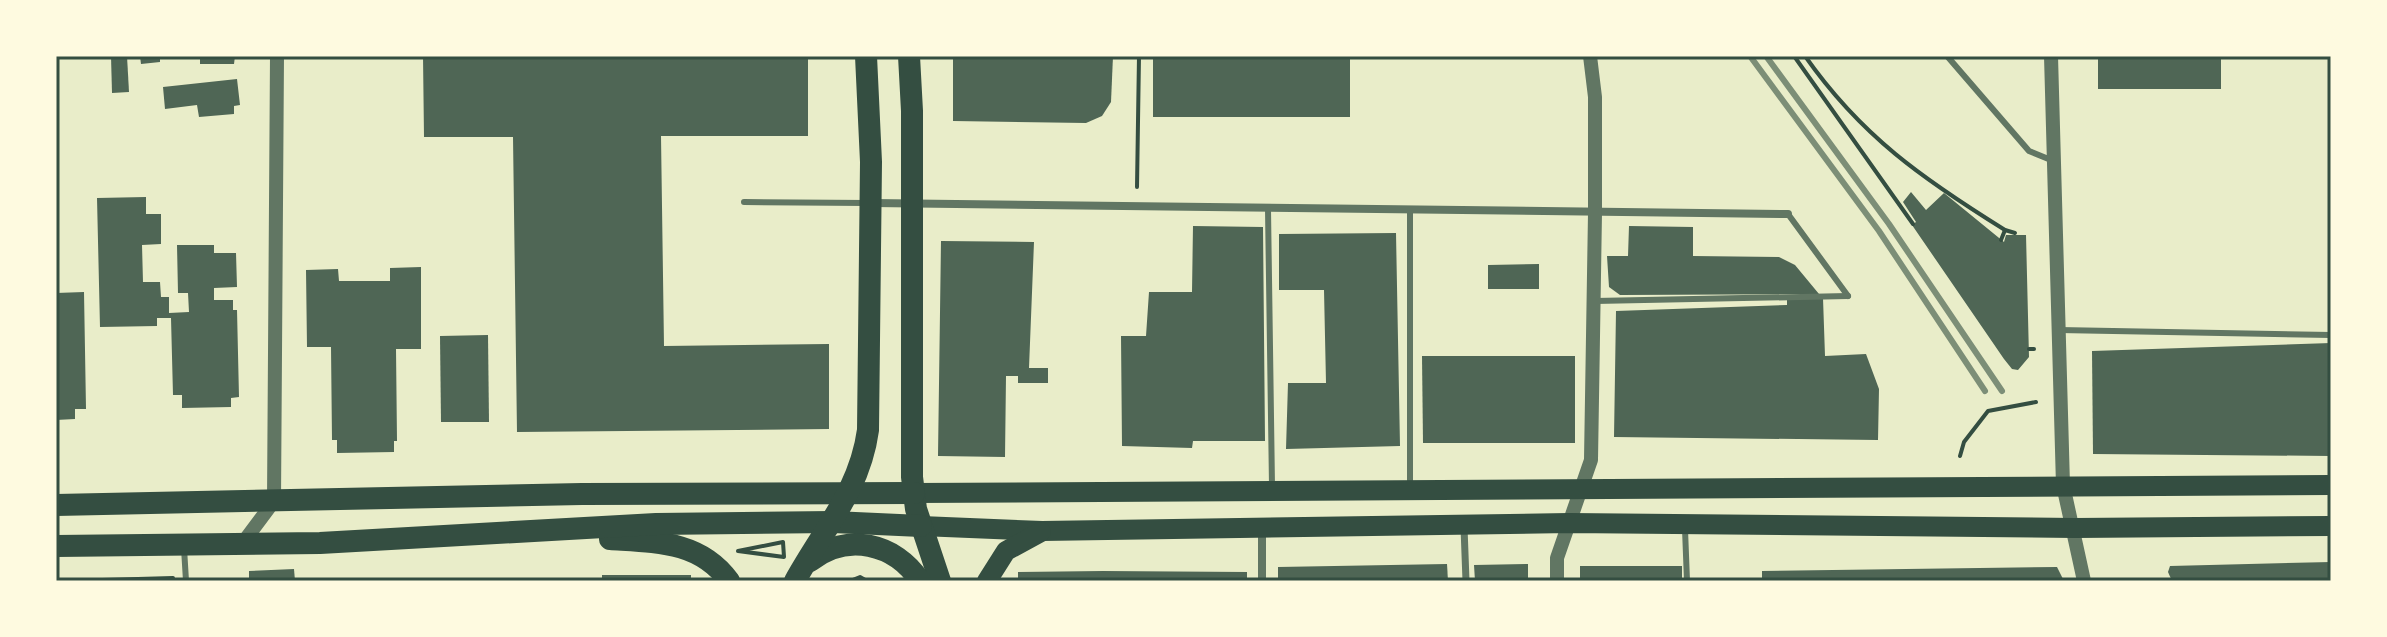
<svg xmlns="http://www.w3.org/2000/svg" width="2387" height="637" viewBox="0 0 2387 637" font-family="Georgia,serif">
	<style>
		.building { fill: #4f6655 }
		.lines { fill: none; stroke-linecap: round; stroke-linejoin: round }
		.path { stroke: #344e41; stroke-width: 4 }
		.service { stroke: #617663; stroke-width: 6 }
		.pedestrian { stroke: #617663; stroke-width: 7 }
		.minor { stroke: #617663; stroke-width: 8 }
		.tertiary { stroke: #617663; stroke-width: 14 }
		.primary { stroke: #344e41; stroke-width: 20 }
		.trunk { stroke: #344e41; stroke-width: 22 }
		.rail { stroke: #7c8e77; stroke-width: 6 }
		.neatline { fill: none; stroke: #344e41; stroke-width: 3 }
	</style>
	<rect width="100%" height="100%" fill="#e9edc9"/>
	<g class="building">
		<polygon points="111,56 127,56 129,92 112,93"/>
		<polygon points="140,56 160,56 160,62 141,64"/>
		<polygon points="200,56 235,56 234,64 200,64"/>
		<polygon points="423,56 808,56 808,136 661,136 664,346 829,344 829,429 517,432 513,137 424,137"/>
		<polygon points="953,56 1113,56 1111,102 1102,116 1086,123 953,121"/>
		<rect x="1153" y="56" width="197" height="61"/>
		<rect x="2098" y="56" width="123" height="33"/>
		<polygon points="237,79 240,105 234,106 234,114 199,117 197,105 165,109 163,87"/>
		<polygon points="1911,192 1926,210 1944,193 2004,242 2006,235 2026,235 2029,357 2018,370 2012,369 2004,359 1912,225 1916,222 1903,202"/>
		<polygon points="146,197 146,214 161,214 161,244 142,245 143,282 160,282 161,297 169,297 169,313 189,312 188,293 178,293 177,245 214,245 214,253 236,253 237,287 214,288 214,300 233,300 233,310 237,310 239,397 231,398 231,407 182,408 182,395 173,395 171,318 157,318 157,326 100,327 97,198"/>
		<polygon points="1193,226 1263,227 1265,441 1193,441 1192,448 1122,446 1121,336 1146,336 1149,292 1192,292"/>
		<polygon points="1629,226 1693,227 1693,256 1779,257 1795,265 1819,294 1620,295 1609,287 1607,256 1628,256"/>
		<polygon points="1396,233 1400,446 1286,449 1288,383 1326,383 1324,290 1279,290 1279,234"/>
		<polygon points="941,241 1034,242 1029,368 1048,368 1048,383 1018,383 1018,376 1006,376 1005,457 938,456"/>
		<polygon points="1539,264 1539,289 1488,289 1488,265"/>
		<polygon points="421,267 421,349 396,349 397,441 394,441 394,452 337,453 337,440 332,440 331,347 307,347 306,270 338,269 339,281 390,281 390,268"/>
		<polygon points="84,292 86,409 75,409 75,419 56,420 56,293"/>
		<polygon points="1823,298 1825,356 1866,354 1879,389 1878,440 1614,437 1616,311 1787,305 1787,299"/>
		<polygon points="488,335 489,422 441,422 440,336"/>
		<polygon points="2331,343 2331,456 2093,454 2092,351"/>
		<polygon points="1422,356 1575,356 1575,443 1423,443"/>
		<polygon points="2331,562 2331,581 2172,581 2168,572 2170,566"/>
		<polygon points="1447,564 1448,581 1278,581 1278,567"/>
		<polygon points="1528,564 1528,581 1475,581 1474,565"/>
		<rect x="1580" y="566" width="102" height="15"/>
		<polygon points="2057,567 2064,581 1762,581 1762,571"/>
		<polygon points="294,569 295,581 249,581 249,571"/>
		<polygon points="1103,571 1247,572 1247,581 1018,581 1018,572"/>
		<rect x="602" y="575" width="89" height="6"/>
	</g>
	<g class="lines">
		<g class="path">
			<polyline points="1794,56 1913,224"/>
			<path d="M1805,56C1861,136 1923,179 2005,230L2015,233"/>
			<polyline points="1137,187 1139,56"/>
			<polyline points="2001,240 2005,230"/>
			<polyline points="2029,349 2034,349"/>
			<polyline points="1960,456 1964,442 1988,411 2036,402"/>
			<polygon points="783,542 784,557 738,551"/>
			<polyline points="67,581 173,578"/>
			<polyline points="850,581 860,577 867,581"/>
		</g>
		<g class="service">
			<polyline points="1947,56 2029,151 2051,160"/>
			<polyline points="744,202 867,203"/>
			<polyline points="1268,209 1272,486"/>
			<polyline points="1788,214 1848,296"/>
			<polyline points="1595,301 1848,296"/>
			<polyline points="2059,330 2331,335"/>
			<polyline points="1410,487 1410,211"/>
			<polyline points="1685,529 1687,581"/>
			<polyline points="184,548 186,581"/>
		</g>
		<polyline class="pedestrian" points="1464,527 1466,581"/>
		<g class="minor">
			<polyline points="873,203 1788,214"/>
			<polyline points="1262,527 1262,581"/>
		</g>
		<g class="tertiary">
			<polyline points="2051,56 2063,485 2084,581"/>
			<polyline points="242,544 274,501 277,56"/>
			<polyline points="1557,581 1557,558 1591,460 1595,213 1595,97 1590,56"/>
		</g>
		<g class="primary">
			<polyline points="914,493 2331,485"/>
			<polyline points="921,526 1042,531 1569,523 2075,528 2331,526"/>
			<polyline points="987,581 1006,551 1041,532"/>
		</g>
		<g class="trunk">
			<polyline points="909,56 912,111 912,477 916,509 940,581"/>
			<polyline points="56,505 582,494 914,493"/>
			<path d="M610,539C656,542 700,541 729,581"/>
			<polyline points="56,546 320,543 656,524 833,522 921,526"/>
			<path d="M810,561C847,532 895,543 920,581"/>
			<path d="M795,581C823,530 860,490 868,430L871,162L866,56"/>
		</g>
		<g class="rail">
			<polyline points="1750,56 1879,231 1985,391"/>
			<polyline points="1766,56 1889,224 2002,391"/>
		</g>
	</g>
	<rect width="2387" height="637" fill="none" stroke="#fefae0" stroke-width="116"/>
	<rect x="58" y="58" width="2271" height="521" class="neatline"/>
</svg>
